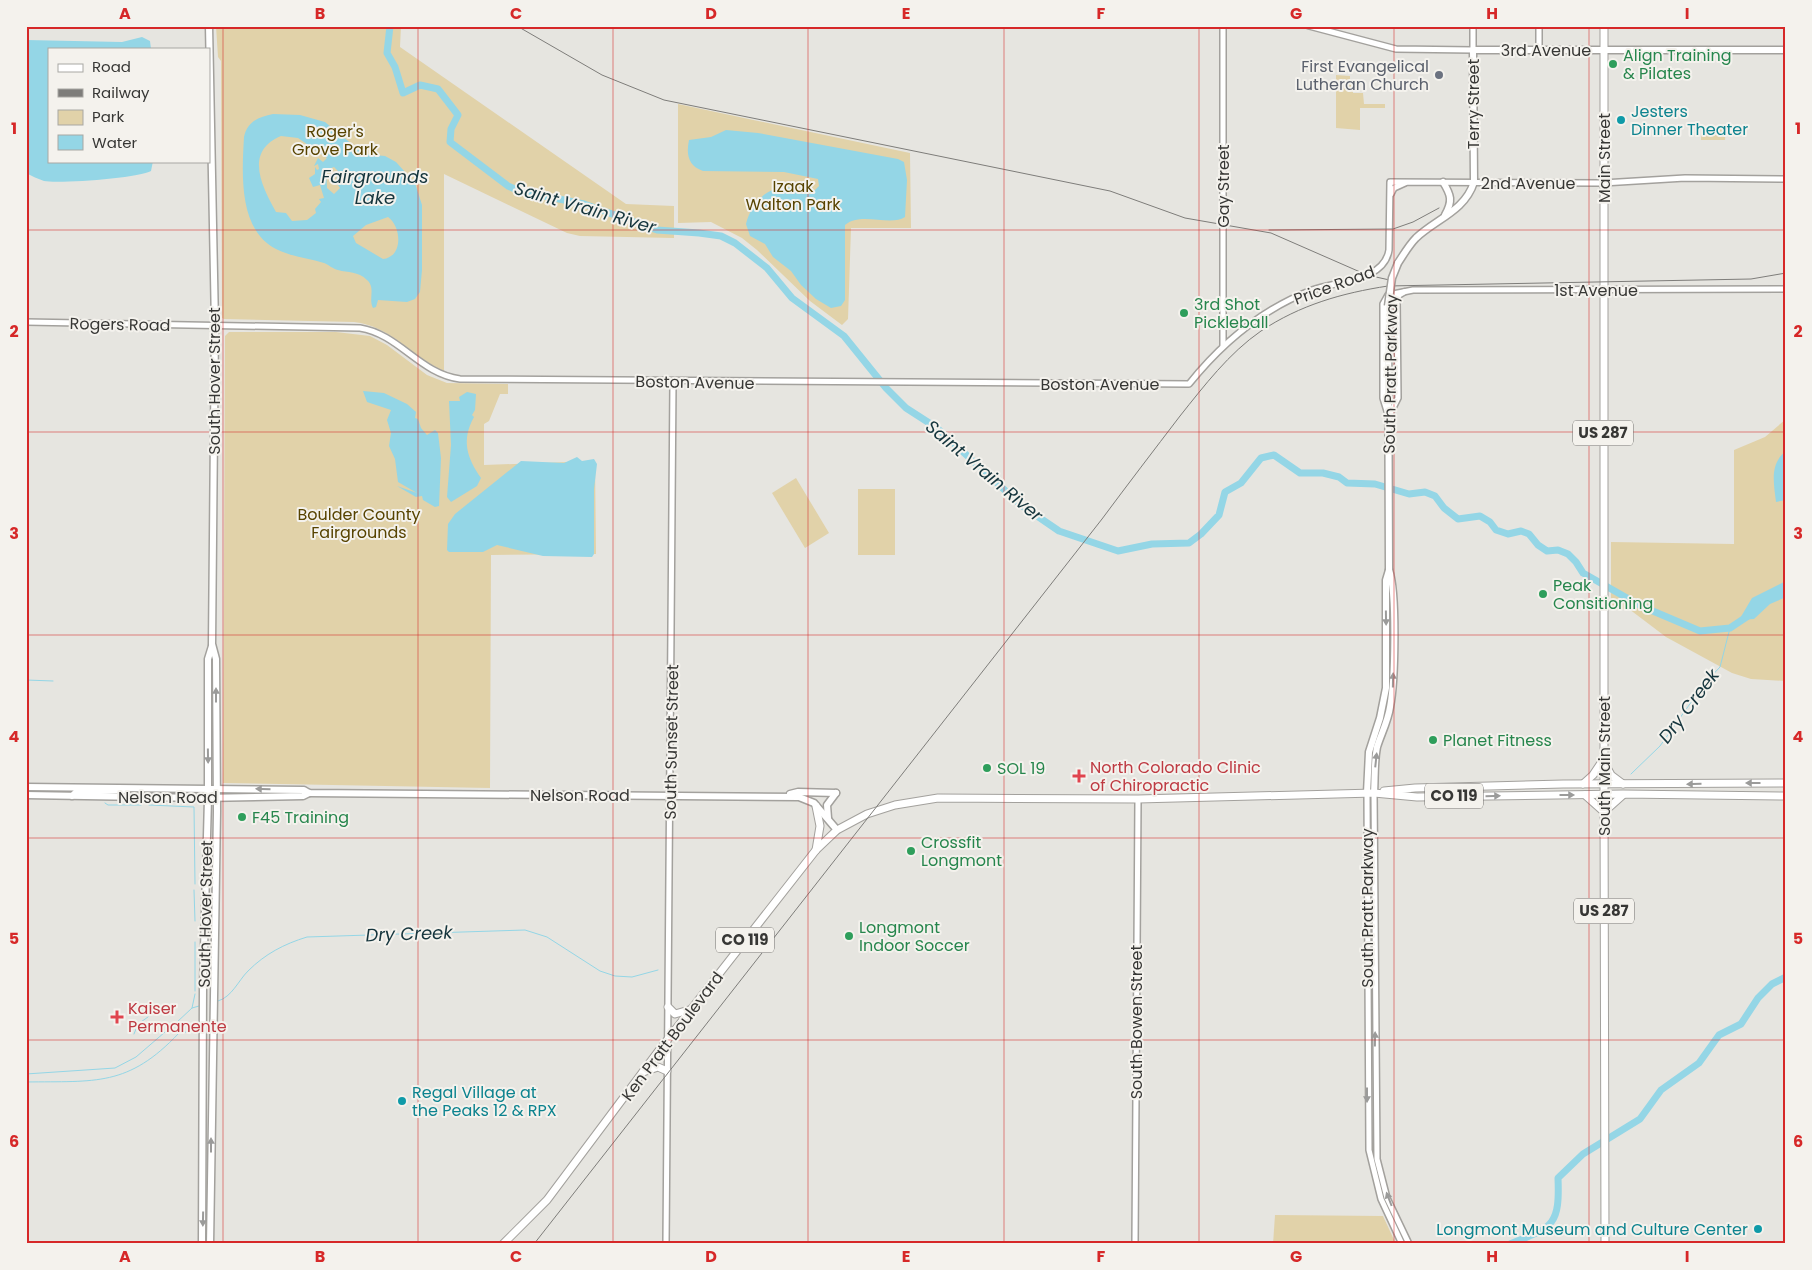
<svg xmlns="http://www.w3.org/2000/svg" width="1812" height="1270" viewBox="0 0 1812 1270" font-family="Poppins,sans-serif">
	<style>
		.green { fill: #e1d2a9 }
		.water { fill: #94d6e6; fill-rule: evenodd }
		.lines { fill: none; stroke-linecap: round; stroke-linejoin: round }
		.stream { stroke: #94d6e6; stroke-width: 1 }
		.river { stroke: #94d6e6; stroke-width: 7 }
		.tertiary-casing { stroke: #a3a19d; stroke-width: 8 }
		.secondary-casing { stroke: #a3a19d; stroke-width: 9 }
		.primary-casing { stroke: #a3a19d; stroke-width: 9 }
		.trunk-casing { stroke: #a3a19d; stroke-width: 9 }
		.tertiary { stroke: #fff; stroke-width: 5 }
		.secondary { stroke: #fff; stroke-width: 6 }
		.primary { stroke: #fff; stroke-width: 7 }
		.trunk { stroke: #fff; stroke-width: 7 }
		.rail { stroke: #7e7d7a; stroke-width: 1 }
		.secondary-bridge-casing { stroke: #a3a19d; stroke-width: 9; stroke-linecap: butt }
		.secondary-bridge { stroke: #fff; stroke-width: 6 }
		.oneway { fill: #9b9b9a }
		.grid { fill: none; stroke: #d62828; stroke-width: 1; stroke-opacity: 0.55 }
		.leisure-dot { fill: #2e9e5b; stroke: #f4f2ed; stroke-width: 2 }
		.worship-dot { fill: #6b7280; stroke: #f4f2ed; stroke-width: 2 }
		.culture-dot { fill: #0f9aa8; stroke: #f4f2ed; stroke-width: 2 }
		.health-dot { fill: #e0444e; stroke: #f4f2ed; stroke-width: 2 }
		.labels { text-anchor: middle; stroke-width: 4; stroke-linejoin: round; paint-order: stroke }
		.shield { fill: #f4f2ed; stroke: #706f6c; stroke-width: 1 }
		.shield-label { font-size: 15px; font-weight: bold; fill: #373735 }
		.street-label { font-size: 16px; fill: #373735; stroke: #f4f2ed }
		.leisure-label { font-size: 16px; fill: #27864d; stroke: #f4f2ed; text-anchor: start }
		.worship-label { font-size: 16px; fill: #5b616d; stroke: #f4f2ed; text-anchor: end }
		.culture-label { font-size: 16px; fill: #0d838f; stroke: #f4f2ed; text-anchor: start }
		.park-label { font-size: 16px; fill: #574300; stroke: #f4f2ed }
		.health-label { font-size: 16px; fill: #be3a42; stroke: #f4f2ed; text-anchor: start }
		.water-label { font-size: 18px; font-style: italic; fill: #15353d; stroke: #f4f2ed }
		.neatline { fill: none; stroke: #d62828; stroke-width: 2 }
		.grid-label { font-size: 16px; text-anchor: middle; font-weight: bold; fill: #d62828 }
	</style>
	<rect width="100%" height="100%" fill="#e6e5e0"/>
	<g class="green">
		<path d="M216,26H401L400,47L626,204L674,206V238L580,236L567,233L444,174V371C412,357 391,326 354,322L224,319L222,318L221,72V61L218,57Z"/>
		<polygon points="1336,75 1350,76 1350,85 1353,85 1353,93 1363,93 1364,104 1385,104 1385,108 1360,108 1360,130 1336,128"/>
		<polygon points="678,104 910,153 911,228 851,228 848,319 842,325 810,301 757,250 742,238 711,222 678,223"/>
		<polygon points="1701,129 1726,129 1725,140 1701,140"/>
		<polygon points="229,332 336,332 370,336 387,345 427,375 447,383 508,384 508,394 500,394 489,421 484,424 484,465 595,461 596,554 491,555 490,788 223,783 225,336"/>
		<polygon points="1786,419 1786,681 1751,679 1732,673 1666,637 1629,609 1611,610 1611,542 1734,544 1734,450 1765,437"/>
		<polygon points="796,478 829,533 805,548 772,493"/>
		<rect x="858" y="489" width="37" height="66"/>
		<polygon points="1275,1215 1383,1216 1396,1244 1273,1244"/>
	</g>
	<g class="water">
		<path d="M142,37L150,41L151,49H49V161H153L151,171C140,178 58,184 44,181C38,179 32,176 26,173V40L122,42Z"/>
		<path d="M273,114L300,115L325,122L364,154L385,156L396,162L415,183L422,205V270L420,292L415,299L407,302L378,300L376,307L373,308C368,299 376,288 367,280C358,271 348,273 338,270C333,269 329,265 324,263C308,258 292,257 276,249C238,230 242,173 244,137C247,121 259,117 273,114ZM281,136L298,138L327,158L323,162L318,158L314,166L318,164L319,169L317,170L315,167V174L309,178L313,187L320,185L324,198L319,199L321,202L315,209L316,213L307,220L292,221L286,213L276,212C263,188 243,152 281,136ZM334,167L338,171L336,182L340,188L334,194L327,188L326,170ZM388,217C402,227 403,257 383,259L356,243L353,236L366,225Z"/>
		<path d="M726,130L758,133L898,159L904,162L907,180L905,217C890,227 861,211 845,225V300L841,306L831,308L816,299L801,285L791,271L773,257L765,244L750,236L746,224C751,203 768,184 792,188C799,189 803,194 811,194L819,186L818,179L784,172L703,171C688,166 686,154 689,140L711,137Z"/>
		<polygon points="363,391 384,393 407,404 416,412 415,418 418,419 421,428 427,435 435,430 438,433 441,458 439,506 435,507 423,500 422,496 416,497 397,486 417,493 398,482 395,459 389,446 391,433 387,420 391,410 367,402"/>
		<path d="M467,392L476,394L475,410L472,415L474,417C461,440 467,458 481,478L477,486L451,502L447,497L451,445L449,401H460L459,397Z"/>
		<path d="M1786,451V500L1776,502C1774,484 1769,464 1786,451Z"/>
		<polygon points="577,457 582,461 594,459 597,464 594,489 594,554 592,557 543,556 497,545 483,552 449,552 447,550 448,524 455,514 521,461 564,463"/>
		<polygon points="1786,581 1786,597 1770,604 1754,619 1739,620 1752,598"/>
	</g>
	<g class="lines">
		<g class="stream">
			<polyline points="26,680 53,681"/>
			<polyline points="1631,774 1660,746 1704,684 1720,667 1730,628"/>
			<polyline points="105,803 108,805 141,805"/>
			<polyline points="149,805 194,807 195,884"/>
			<polyline points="194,890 195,921"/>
			<polyline points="195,991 195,942"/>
			<path d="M218,1001C232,997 238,981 248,971C265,954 284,944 307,937L525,930L547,937L600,971L615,976L632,977L658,970"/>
			<polyline points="192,1008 195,994"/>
			<polyline points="176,1023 192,1008 199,1006"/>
			<polyline points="134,1034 138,1024 148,1017"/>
			<polyline points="26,1074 115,1068 136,1057 172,1026"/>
			<path d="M26,1082C96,1081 128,1087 179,1033L186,1032"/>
		</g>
		<g class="river">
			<polyline points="390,26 387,53 395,67 403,93 420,85 438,89 458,115 451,129 450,142 508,186 519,191 584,204 657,230 699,233 721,236 735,243 767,268 792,298 844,336 886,388 906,408 937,428 1021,505 1059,531 1118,551 1152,544 1189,543 1201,534 1219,515 1225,492 1241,483 1261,458 1274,455 1300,473 1323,473 1339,477 1347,483 1375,484 1409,494 1425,492 1435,496 1444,508 1458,519 1480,516 1490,522 1496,530 1508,534 1521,531 1529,534 1538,545 1547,551 1558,550 1568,554 1576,562 1583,573 1641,606 1700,631 1730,628 1748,616"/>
			<path d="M1510,1244C1552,1227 1560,1227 1558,1178L1583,1154L1640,1119L1661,1090L1699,1063L1719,1035L1741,1024L1758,998L1772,984L1786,977"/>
		</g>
		<g class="tertiary-casing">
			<g id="tertiary">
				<polyline points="1309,26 1396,49 1473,50 1473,26"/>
				<polyline points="1539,26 1539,50"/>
				<polyline points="1391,194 1394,188 1405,183"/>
				<path d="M26,322L360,328C399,334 420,374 460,379L1189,384C1222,343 1262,309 1312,290C1336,281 1384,282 1389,250L1390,182L1603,183L1685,178L1786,179"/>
				<polyline points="1223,346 1223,26"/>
				<polyline points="1387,411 1383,398 1383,304 1388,295 1413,290 1786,289"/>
				<polyline points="1389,416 1398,398 1397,301 1399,295 1404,292"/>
				<polyline points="1367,793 1369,1150 1381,1199 1402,1244"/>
				<polyline points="1374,793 1377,1159 1387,1198 1409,1244"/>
				<polyline points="666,1244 673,382"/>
				<polyline points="1135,1244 1138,799"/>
			</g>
		</g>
		<g class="secondary-casing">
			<g id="secondary">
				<polyline points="209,26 215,325 212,644 216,659 217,811 210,1244"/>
				<path d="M1443,182C1451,195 1453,201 1445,215"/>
				<path d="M1398,263C1404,254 1409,245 1416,238C1436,219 1465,211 1474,182L1473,50H1786"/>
				<polyline points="26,787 304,790 309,793 799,797 814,803 837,830"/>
				<polyline points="1367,793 1369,752 1380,718 1386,688 1386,580 1389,570"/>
				<path d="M1374,793C1375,778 1374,762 1377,747C1381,734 1388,721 1390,707C1395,682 1397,593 1389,570L1388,306"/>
				<polyline points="790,794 798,792 836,793"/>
				<polyline points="26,795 202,798 303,796 309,793"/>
				<polyline points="72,796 76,792 125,790"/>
				<polyline points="828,818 827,805 836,793"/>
				<polyline points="202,1244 203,987 208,798 208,659 212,646"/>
			</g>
		</g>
		<g class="primary-casing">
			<polyline id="primary" points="1604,795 1605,1244"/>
		</g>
		<g class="trunk-casing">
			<g id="trunk">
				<polyline points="1604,762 1611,775 1623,784"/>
				<polyline points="1583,784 1593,775 1603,760"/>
				<polyline points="1384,791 1415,788 1563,784 1786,783"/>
				<polyline points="1585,795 1604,812 1623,795"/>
				<polyline points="1604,795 1604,26"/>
				<polyline points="816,850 820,826 816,806"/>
				<polyline points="668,1007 675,1014 689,1010"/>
				<polyline points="643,1072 658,1067 667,1071"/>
				<polyline points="503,1244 547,1200 657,1053 816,850 837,830 867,814 895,805 938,798 1138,799 1374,793 1417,797 1623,794 1786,796"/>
			</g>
		</g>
		<use href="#tertiary" class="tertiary"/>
		<use href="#secondary" class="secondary"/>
		<use href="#primary" class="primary"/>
		<use href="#trunk" class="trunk"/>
		<g class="rail">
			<polyline points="517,26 602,75 664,100 1110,191 1185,218 1271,233 1367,275 1394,281"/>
			<polyline points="1269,230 1393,229 1413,222 1439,208"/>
			<path d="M534,1244L1102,519C1128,484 1154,450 1180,416C1204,386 1229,353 1261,331C1300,305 1342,293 1388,286L1751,279L1786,273"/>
		</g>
		<g class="secondary-bridge-casing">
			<polyline id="secondary-bridge" points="1388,306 1392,278 1398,263"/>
		</g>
		<use href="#secondary-bridge" class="secondary-bridge"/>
	</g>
	<defs><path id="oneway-solid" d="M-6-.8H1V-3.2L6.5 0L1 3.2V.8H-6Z" transform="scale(1.25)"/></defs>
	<g class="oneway">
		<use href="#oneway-solid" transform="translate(1386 618) rotate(89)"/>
		<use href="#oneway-solid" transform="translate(1393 680) rotate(-89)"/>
		<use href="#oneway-solid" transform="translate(216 695) rotate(-90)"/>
		<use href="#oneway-solid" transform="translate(208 756) rotate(89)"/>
		<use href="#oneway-solid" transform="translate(1376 760) rotate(-84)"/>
		<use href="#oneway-solid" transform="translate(1753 783) rotate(180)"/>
		<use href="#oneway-solid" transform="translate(1694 784) rotate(179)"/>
		<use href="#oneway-solid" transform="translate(263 789) rotate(-179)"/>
		<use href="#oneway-solid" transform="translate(1567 795)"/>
		<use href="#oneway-solid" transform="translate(1493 796) rotate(-1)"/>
		<use href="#oneway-solid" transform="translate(1375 1039) rotate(-89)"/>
		<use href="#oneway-solid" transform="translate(1367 1095) rotate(90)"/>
		<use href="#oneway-solid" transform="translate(211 1145) rotate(-90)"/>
		<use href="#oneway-solid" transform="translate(1389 1199) rotate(-111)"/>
		<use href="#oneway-solid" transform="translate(203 1219) rotate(91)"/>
	</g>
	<path class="grid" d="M223,26V1244M418,26V1244M613,26V1244M808,26V1244M1004,26V1244M1199,26V1244M1394,26V1244M1589,26V1244M26,230H1786M26,432H1786M26,635H1786M26,838H1786M26,1040H1786"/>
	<g class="leisure-dot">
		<circle cx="1613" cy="64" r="5"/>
		<circle cx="1184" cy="313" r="5"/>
		<circle cx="1543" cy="594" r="5"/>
		<circle cx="1433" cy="740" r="5"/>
		<circle cx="987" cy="768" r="5"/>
		<circle cx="242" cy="817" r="5"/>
		<circle cx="911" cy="851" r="5"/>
		<circle cx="849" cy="936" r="5"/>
	</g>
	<circle class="worship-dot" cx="1439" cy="75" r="5"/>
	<g class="culture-dot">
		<circle cx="1621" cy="120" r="5"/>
		<circle cx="402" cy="1101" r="5"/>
		<circle cx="1758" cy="1229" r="5"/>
	</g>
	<g class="health-dot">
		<path d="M1076.5 768.5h5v5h5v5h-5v5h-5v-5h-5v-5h5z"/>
		<path d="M114.5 1009.5h5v5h5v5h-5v5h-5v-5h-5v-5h5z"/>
	</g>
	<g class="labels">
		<g class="shield">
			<rect x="1573" y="420.5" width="60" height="25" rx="4"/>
			<rect x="1425" y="783.5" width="58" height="25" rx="4"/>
			<rect x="1574" y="898.5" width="60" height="25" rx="4"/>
			<rect x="716" y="927.5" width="58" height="25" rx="4"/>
		</g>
		<g class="shield-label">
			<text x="1603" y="438">US 287</text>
			<text x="1454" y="801">CO 119</text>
			<text x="1604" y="916">US 287</text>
			<text x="745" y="945">CO 119</text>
		</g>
		<g class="street-label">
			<text x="1546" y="56">3rd Avenue</text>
			<text transform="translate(1473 104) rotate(-90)" y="6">Terry Street</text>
			<text transform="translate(1604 158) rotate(-90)" y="6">Main Street</text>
			<text x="1528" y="189">2nd Avenue</text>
			<text transform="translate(1223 186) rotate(-90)" y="6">Gay Street</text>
			<text transform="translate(1334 285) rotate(-20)" y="6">Price Road</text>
			<text x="1596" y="296">1st Avenue</text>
			<text transform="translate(120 324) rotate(1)" y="6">Rogers Road</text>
			<text transform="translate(1390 374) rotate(-89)" y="6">South Pratt Parkway</text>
			<text transform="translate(214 381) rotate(-90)" y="6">South Hover Street</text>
			<text transform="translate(695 382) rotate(1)" y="6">Boston Avenue</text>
			<text x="1100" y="390">Boston Avenue</text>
			<text transform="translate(671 742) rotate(-89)" y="6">South Sunset Street</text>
			<text transform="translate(1604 766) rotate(-90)" y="6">South Main Street</text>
			<text x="580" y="801">Nelson Road</text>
			<text x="168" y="803">Nelson Road</text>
			<text transform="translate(1367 908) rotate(-90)" y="6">South Pratt Parkway</text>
			<text transform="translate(205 914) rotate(-89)" y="6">South Hover Street</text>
			<text transform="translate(1136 1022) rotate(-90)" y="6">South Bowen Street</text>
			<text transform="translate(672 1036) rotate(-53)" y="6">Ken Pratt Boulevard</text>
		</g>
		<g class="leisure-label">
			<text x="1623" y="61">Align Training<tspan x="1623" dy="18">&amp; Pilates</tspan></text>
			<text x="1194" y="310">3rd Shot<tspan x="1194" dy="18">Pickleball</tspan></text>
			<text x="1553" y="591">Peak<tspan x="1553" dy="18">Consitioning</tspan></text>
			<text x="1443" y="746">Planet Fitness</text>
			<text x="997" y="774">SOL 19</text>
			<text x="252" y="823">F45 Training</text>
			<text x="921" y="848">Crossfit<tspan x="921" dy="18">Longmont</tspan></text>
			<text x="859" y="933">Longmont<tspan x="859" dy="18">Indoor Soccer</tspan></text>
		</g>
		<g class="worship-label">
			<text x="1429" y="72">First Evangelical<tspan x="1429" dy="18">Lutheran Church</tspan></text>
		</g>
		<g class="culture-label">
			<text x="1631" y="117">Jesters<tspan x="1631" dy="18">Dinner Theater</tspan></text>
			<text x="412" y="1098">Regal Village at<tspan x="412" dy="18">the Peaks 12 &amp; RPX</tspan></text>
			<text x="1748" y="1235" text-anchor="end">Longmont Museum and Culture Center</text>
		</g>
		<g class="park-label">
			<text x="335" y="137">Roger's<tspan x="335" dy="18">Grove Park</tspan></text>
			<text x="793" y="192">Izaak<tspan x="793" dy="18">Walton Park</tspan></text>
			<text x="359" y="520">Boulder County<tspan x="359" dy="18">Fairgrounds</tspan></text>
		</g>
		<g class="health-label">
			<text x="1090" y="773">North Colorado Clinic<tspan x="1090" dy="18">of Chiropractic</tspan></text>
			<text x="128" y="1014">Kaiser<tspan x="128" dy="18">Permanente</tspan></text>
		</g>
		<g class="water-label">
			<text x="375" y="183">Fairgrounds<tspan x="375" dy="21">Lake</tspan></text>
			<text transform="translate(585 208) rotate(16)" y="6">Saint Vrain River</text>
			<text transform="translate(984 471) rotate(40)" y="6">Saint Vrain River</text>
			<text transform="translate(1689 706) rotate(-53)" y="6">Dry Creek</text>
			<text transform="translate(409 934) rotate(-2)" y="6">Dry Creek</text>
		</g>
	</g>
	<rect width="1812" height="1270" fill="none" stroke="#f4f2ed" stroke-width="55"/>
	<rect x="48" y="48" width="162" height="115" fill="#f4f2ed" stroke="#a8a7a3"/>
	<rect x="58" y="64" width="25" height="8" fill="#ffffff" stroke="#a8a7a3"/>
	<text x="92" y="72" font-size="15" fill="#373735">Road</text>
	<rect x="58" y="89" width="25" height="8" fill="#7e7d7a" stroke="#a8a7a3"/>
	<text x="92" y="98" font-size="15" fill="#373735">Railway</text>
	<rect x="58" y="110" width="25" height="15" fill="#e1d2a9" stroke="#a8a7a3"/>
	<text x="92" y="122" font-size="15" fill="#373735">Park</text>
	<rect x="58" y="135" width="25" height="15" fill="#94d6e6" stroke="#a8a7a3"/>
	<text x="92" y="148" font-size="15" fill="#373735">Water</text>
	<rect x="28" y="28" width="1756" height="1214" class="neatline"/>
	<g class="grid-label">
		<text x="125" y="19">A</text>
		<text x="320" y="19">B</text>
		<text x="516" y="19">C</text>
		<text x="711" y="19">D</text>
		<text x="906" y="19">E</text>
		<text x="1101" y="19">F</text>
		<text x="1296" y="19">G</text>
		<text x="1492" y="19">H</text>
		<text x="1687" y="19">I</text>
		<text x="14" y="134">1</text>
		<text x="1798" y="134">1</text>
		<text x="14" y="337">2</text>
		<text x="1798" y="337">2</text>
		<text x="14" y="539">3</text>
		<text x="1798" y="539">3</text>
		<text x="14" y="742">4</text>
		<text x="1798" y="742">4</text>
		<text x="14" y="944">5</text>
		<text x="1798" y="944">5</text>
		<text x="14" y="1147">6</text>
		<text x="1798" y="1147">6</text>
		<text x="125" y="1262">A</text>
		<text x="320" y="1262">B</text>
		<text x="516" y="1262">C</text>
		<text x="711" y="1262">D</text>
		<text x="906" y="1262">E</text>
		<text x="1101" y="1262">F</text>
		<text x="1296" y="1262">G</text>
		<text x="1492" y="1262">H</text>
		<text x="1687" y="1262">I</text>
	</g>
</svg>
